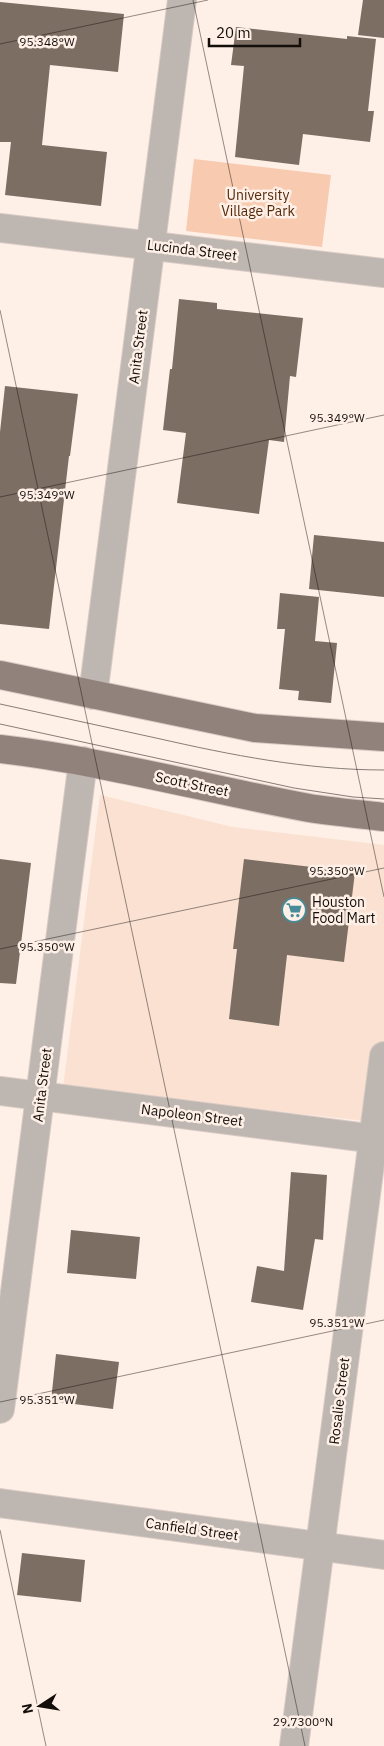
<svg xmlns="http://www.w3.org/2000/svg" width="384" height="1746" viewBox="0 0 384 1746" font-family="'IBM Plex Sans',sans-serif">
	<style>
		.built { fill: #fae1d2 }
		.green { fill: #f8cbb1 }
		.building { fill: #7d6e64 }
		.lines { fill: none; stroke-linecap: round; stroke-linejoin: round }
		.minor-casing { stroke: #d9cbc4; stroke-width: 30 }
		.major-casing { stroke: #d9cbc4; stroke-width: 30 }
		.minor { stroke: #beb6b1; stroke-width: 28 }
		.major { stroke: #91837b; stroke-width: 28 }
		.tram { stroke: #877d77; stroke-width: 1 }
		.ticks { fill: none; stroke: #140e0b; stroke-width: 1; stroke-opacity: 0.45 }
		.labels { text-anchor: middle; stroke-width: 5; stroke-linejoin: round; paint-order: stroke }
		.park-label { font-size: 14px; fill: #552a0a; stroke: #feefe7 }
		.street-label { font-size: 14px; fill: #140e0b; stroke: #feefe7 }
		.poi-label { font-size: 14px; fill: #140e0b; stroke: #feefe7; text-anchor: start }
		.ticks-label { font-size: 12px; text-anchor: middle; fill: #140e0b; stroke: #feefe7; stroke-width: 5; stroke-linejoin: round; paint-order: stroke }
	</style>
	<rect width="100%" height="100%" fill="#feefe7"/>
	<polygon class="built" points="100,795 233,827 384,845 384,1123 63,1088"/>
	<polygon class="green" points="194,159 331,175 322,247 186,231"/>
	<g class="building">
		<polygon points="363,0 384,0 384,38 358,35"/>
		<polygon points="0,2 124,14 118,72 50,65 42,145 107,152 101,206 5,195 11,142 0,142"/>
		<polygon points="236,27 347,39 347,36 376,39 368,111 374,111 370,142 303,134 299,165 235,157 244,66 231,65"/>
		<polygon points="179,299 217,303 217,309 303,318 296,377 290,376 284,442 269,440 259,514 177,503 186,433 163,430 170,369 172,369"/>
		<polygon points="5,386 78,394 70,456 69,456 49,629 0,624 0,432"/>
		<polygon points="314,535 384,542 384,597 309,589"/>
		<polygon points="280,593 319,597 315,641 337,643 331,703 298,700 299,691 279,689 285,629 277,629"/>
		<polygon points="0,859 31,863 16,984 0,983"/>
		<polygon points="244,859 355,872 344,962 287,955 279,1026 229,1019 237,949 233,949"/>
		<polygon points="291,1172 327,1175 323,1240 315,1239 303,1310 251,1302 257,1266 284,1271"/>
		<polygon points="71,1230 140,1237 136,1279 67,1273"/>
		<polygon points="56,1354 119,1362 113,1409 51,1401"/>
		<polygon points="22,1553 85,1560 81,1602 17,1595"/>
	</g>
	<g class="lines">
		<g class="minor-casing">
			<g id="minor">
				<polyline points="0,228 384,273"/>
				<polyline points="93,695 182,0"/>
				<polyline points="0,1091 384,1140"/>
				<polyline points="0,1409 83,761"/>
				<polyline points="0,1503 384,1555"/>
				<polyline points="294,1746 384,1056"/>
			</g>
		</g>
		<g class="major-casing">
			<g id="major">
				<polyline points="0,675 255,728 384,737"/>
				<path d="M0,749C104,761 206,789 309,808C334,812 359,814 384,817"/>
			</g>
		</g>
		<use href="#minor" class="minor"/>
		<use href="#major" class="major"/>
		<g class="tram">
			<path d="M0,704C52,715 104,727 156,738C231,755 306,770 384,770"/>
			<polyline points="0,724 294,788 353,797 384,799"/>
		</g>
	</g>
	<path class="ticks" d="M193,0L384,897M0,44L208,0M0,310L305,1746M0,497L384,415M0,949L384,868M0,1402L384,1320M0,1530L46,1746"/>
	<defs>
		<g id="supermarket-ring" transform="scale(1.25)"><circle r="9.5" fill="#feefe7" stroke="#478b99" stroke-width="1.5"/><path d="M-6-5.5h2.5l.6 2H6L4.5 2H-2.5L-4.4-4H-6ZM-1.5 3.2a1.3 1.3 0 1 0 .1 0ZM3 3.2a1.3 1.3 0 1 0 .1 0Z" fill="#478b99"/></g>
	</defs>
	<g fill-rule="evenodd">
		<use href="#supermarket-ring" x="294" y="910"/>
	</g>
	<g class="labels">
		<g class="park-label">
			<text x="258" y="200">University<tspan x="258" dy="16">Village Park</tspan></text>
		</g>
		<g class="street-label">
			<text transform="translate(192 250) rotate(7)" y="5">Lucinda Street</text>
			<text transform="translate(138 347) rotate(-83)" y="5">Anita Street</text>
			<text transform="translate(192 784) rotate(12)" y="5">Scott Street</text>
			<text transform="translate(42 1085) rotate(-83)" y="5">Anita Street</text>
			<text transform="translate(192 1115) rotate(7)" y="5">Napoleon Street</text>
			<text transform="translate(339 1401) rotate(-83)" y="5">Rosalie Street</text>
			<text transform="translate(192 1529) rotate(8)" y="5">Canfield Street</text>
		</g>
		<g class="poi-label">
			<text x="312" y="907">Houston<tspan x="312" dy="16">Food Mart</tspan></text>
		</g>
	</g>
	<g class="ticks-label">
		<text x="47" y="46">95.348°W</text>
		<text x="337" y="422">95.349°W</text>
		<text x="47" y="499">95.349°W</text>
		<text x="337" y="875">95.350°W</text>
		<text x="47" y="951">95.350°W</text>
		<text x="337" y="1327">95.351°W</text>
		<text x="47" y="1404">95.351°W</text>
		<text x="303" y="1726">29.7300°N</text>
	</g>
	<g transform="translate(40 1706) rotate(258)" stroke="#feefe7" stroke-width="4" paint-order="stroke">
	<path d="M0-4L9 19L0 12L-9 19Z" fill="#140e0b"/>
	<text y="-8" font-size="14" font-weight="bold" text-anchor="middle" fill="#140e0b">N</text>
	</g>
	<path d="M209 38v8h91v-8" fill="none" stroke="#140e0b" stroke-width="2.5"/>
	<text x="216" y="38" font-size="15" fill="#140e0b" stroke="#feefe7" stroke-width="4" paint-order="stroke">20 m</text>
</svg>
